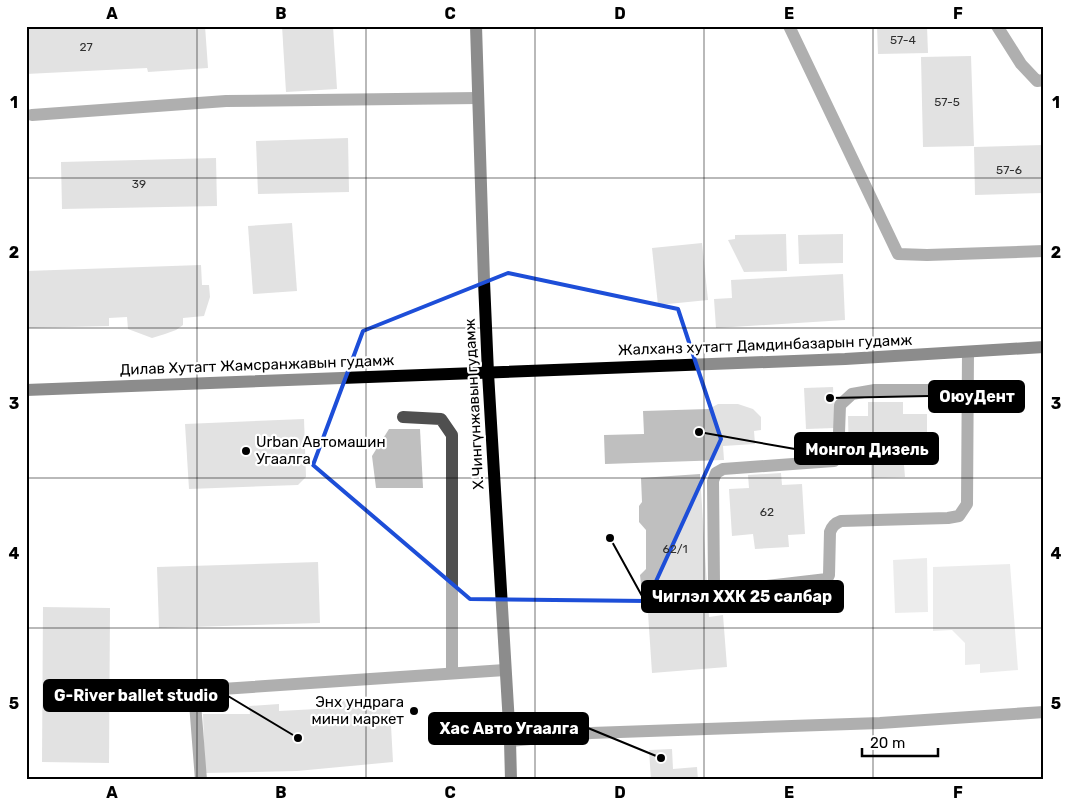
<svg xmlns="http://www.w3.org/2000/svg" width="1070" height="806" viewBox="0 0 1070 806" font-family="Rubik,sans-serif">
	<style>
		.green { fill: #d6d6d6 }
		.building { fill: #bfbfbf }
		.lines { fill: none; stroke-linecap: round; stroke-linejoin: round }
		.minor { stroke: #4f4f4f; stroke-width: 12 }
		.major { stroke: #000; stroke-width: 12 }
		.marked { fill: none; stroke: #1d4ed8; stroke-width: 4; stroke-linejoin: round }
		.grid { fill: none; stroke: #000; stroke-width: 1; stroke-opacity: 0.55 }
		.poi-dot { fill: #000; stroke: #fff; stroke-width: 2 }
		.labels { text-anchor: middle; stroke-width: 4.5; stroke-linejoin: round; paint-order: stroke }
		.number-label { font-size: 12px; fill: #303030 }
		.street-label { font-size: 15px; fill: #000; stroke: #fff }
		.poi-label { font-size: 15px; fill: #000; stroke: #fff; text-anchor: start }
		.leader { fill: none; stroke: #000; stroke-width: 2 }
		.callout-dot { fill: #000; stroke: #fff; stroke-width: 2 }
		.callout { fill: #000; stroke: #000; stroke-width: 2 }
		.callout-label { font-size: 16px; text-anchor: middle; font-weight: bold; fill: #fff }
		.neatline { fill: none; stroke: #000; stroke-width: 2 }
		.grid-label { font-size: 16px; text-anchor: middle; font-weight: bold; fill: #000 }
	</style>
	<rect width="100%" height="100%" fill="#fff"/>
	<g class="green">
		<polygon points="927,558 928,612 895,613 893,560"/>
		<polygon points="1010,564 1018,670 980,673 980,664 965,665 965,643 952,630 933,631 933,567"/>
	</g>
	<g class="building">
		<polygon points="26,26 205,26 208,68 148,72 147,68 26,74"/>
		<polygon points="282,26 333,26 337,89 286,92"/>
		<polygon points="877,26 927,26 928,53 878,54"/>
		<polygon points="971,56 974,146 923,147 921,57"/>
		<polygon points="348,138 349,192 258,194 256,141"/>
		<polygon points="1044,145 1044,193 975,195 974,147"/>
		<polygon points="216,158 217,206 62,209 61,162"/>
		<polygon points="292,223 297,291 253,294 248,226"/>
		<polygon points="786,234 787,271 744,272 728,240 735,239 735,235"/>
		<polygon points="843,234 843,263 799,264 798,235"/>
		<polygon points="702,243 708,300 658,305 652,248"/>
		<polygon points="201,265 202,285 209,285 210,297 204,316 183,318 183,325 176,330 165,334 152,338 128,329 127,317 109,318 109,326 26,328 26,271"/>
		<polygon points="843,274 845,320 716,328 714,299 732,298 731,280"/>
		<polygon points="833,387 835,428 806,429 804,388"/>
		<polygon points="868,402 903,402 903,414 927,414 927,464 904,465 905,477 871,478 871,463 849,463 848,416 868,416"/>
		<polygon points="718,404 738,404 753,409 761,417 761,430 754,431 755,444 723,446 724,460 605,464 604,435 644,434 643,411 709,409"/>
		<polygon points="304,419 306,477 298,485 189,489 185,424"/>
		<polygon points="389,429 420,429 423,488 376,488 372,456"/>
		<polygon points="781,473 782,485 802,484 805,534 788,535 789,547 755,549 753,534 732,536 729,489 749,488 748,475"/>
		<polygon points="700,474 709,617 723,615 727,667 652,673 647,598 642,593 640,575 646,569 646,530 639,522 639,506 642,502 641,478"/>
		<polygon points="318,562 320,623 159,628 157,567"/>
		<polygon points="43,607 110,608 109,763 42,762"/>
		<polygon points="350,700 349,706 390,707 393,762 297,771 205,773 203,714 250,714 249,706 279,704 279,711 317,709 317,701"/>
		<polygon points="672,749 673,769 697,767 698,780 651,780 649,750"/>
	</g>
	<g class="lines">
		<g class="minor">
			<polyline points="789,26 898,254 927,255 1044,251"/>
			<polyline points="997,26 1021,64 1037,81 1044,80"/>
			<polyline points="32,115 226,101 478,98"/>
			<path d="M968,352L967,504L959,516L948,518L841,521C835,523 832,526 830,532L829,575L827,579L723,591L717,588L714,582L713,481L716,473L723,469L834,461L839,433L840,405L852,394L875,390H968"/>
			<polyline points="403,417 441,419 452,435 452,673"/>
			<polyline points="510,741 591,733 880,723 1044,712"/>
			<polyline points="201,780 195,703 207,690 505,670"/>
		</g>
		<g class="major">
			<polyline points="476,26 484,281 488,373 510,741 511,780"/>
			<polyline points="26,390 845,359 1044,347"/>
		</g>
	</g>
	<path d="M0 0H1070V806H0ZM508,273L678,309L721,439L647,601L470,599L313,465L363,331Z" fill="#fff" fill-opacity=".55" fill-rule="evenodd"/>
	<path class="marked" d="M508,273L678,309L721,439L647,601L470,599L313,465L363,331Z"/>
	<path class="grid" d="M197,26V780M366,26V780M535,26V780M704,26V780M873,26V780M26,178H1044M26,328H1044M26,478H1044M26,628H1044"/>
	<g class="poi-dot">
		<circle cx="246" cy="451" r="5"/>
		<circle cx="414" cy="711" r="5"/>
	</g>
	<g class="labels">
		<g class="number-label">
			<text x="903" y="44">57-4</text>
			<text x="86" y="51">27</text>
			<text x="947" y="106">57-5</text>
			<text x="1009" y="174">57-6</text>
			<text x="139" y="188">39</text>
			<text x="767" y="516">62</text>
			<text x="675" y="553">62/1</text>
		</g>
		<g class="street-label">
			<text transform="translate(765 345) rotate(-2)" y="5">Жалханз хутагт Дамдинбазарын гудамж</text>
			<text transform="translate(257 365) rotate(-2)" y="5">Дилав Хутагт Жамсранжавын гудамж</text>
			<text transform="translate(474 404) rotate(-93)" y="5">Х.Чингүнжавын гудамж</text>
		</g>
		<g class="poi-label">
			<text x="256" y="447">Urban Автомашин<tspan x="256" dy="17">Угаалга</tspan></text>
			<text x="404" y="707" text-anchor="end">Энх ундрага<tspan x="404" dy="17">мини маркет</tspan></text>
		</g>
	</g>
	<path class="leader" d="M830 398L929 396M699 432L795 449M610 538L642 596M298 738L228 696M661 758L588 728"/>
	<g class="callout-dot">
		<circle cx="830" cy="398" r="5"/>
		<circle cx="699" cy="432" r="5"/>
		<circle cx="610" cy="538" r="5"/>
		<circle cx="298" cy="738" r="5"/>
		<circle cx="661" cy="758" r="5"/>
	</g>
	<g class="callout">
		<rect x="929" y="381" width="95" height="31" rx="5"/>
		<rect x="795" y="433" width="143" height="31" rx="5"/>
		<rect x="642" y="581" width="201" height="31" rx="5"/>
		<rect x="44" y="680" width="184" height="31" rx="5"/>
		<rect x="429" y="713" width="159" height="31" rx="5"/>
	</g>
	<g class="callout-label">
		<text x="977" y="402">ОюуДент</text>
		<text x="867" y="455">Монгол Дизель</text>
		<text x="742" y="602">Чиглэл ХХК 25 салбар</text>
		<text x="136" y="701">G-River ballet studio</text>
		<text x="509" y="734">Хас Авто Угаалга</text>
	</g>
	<rect width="1070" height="806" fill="none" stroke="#ffffff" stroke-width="55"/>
	<path d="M862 748v8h76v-8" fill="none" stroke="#000000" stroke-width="2.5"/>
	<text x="870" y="748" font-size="15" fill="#000000" stroke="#ffffff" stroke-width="4" paint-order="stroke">20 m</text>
	<rect x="28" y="28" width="1014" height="750" class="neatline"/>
	<g class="grid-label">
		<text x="112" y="19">A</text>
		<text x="281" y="19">B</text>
		<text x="450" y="19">C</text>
		<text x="620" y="19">D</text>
		<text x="789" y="19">E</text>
		<text x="958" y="19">F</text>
		<text x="14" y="108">1</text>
		<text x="1056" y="108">1</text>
		<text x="14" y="258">2</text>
		<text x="1056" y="258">2</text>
		<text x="14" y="409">3</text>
		<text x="1056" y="409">3</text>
		<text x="14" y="559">4</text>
		<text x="1056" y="559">4</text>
		<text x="14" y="709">5</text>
		<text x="1056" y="709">5</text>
		<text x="112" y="798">A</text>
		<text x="281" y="798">B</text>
		<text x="450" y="798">C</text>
		<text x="620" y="798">D</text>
		<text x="789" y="798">E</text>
		<text x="958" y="798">F</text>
	</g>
</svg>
